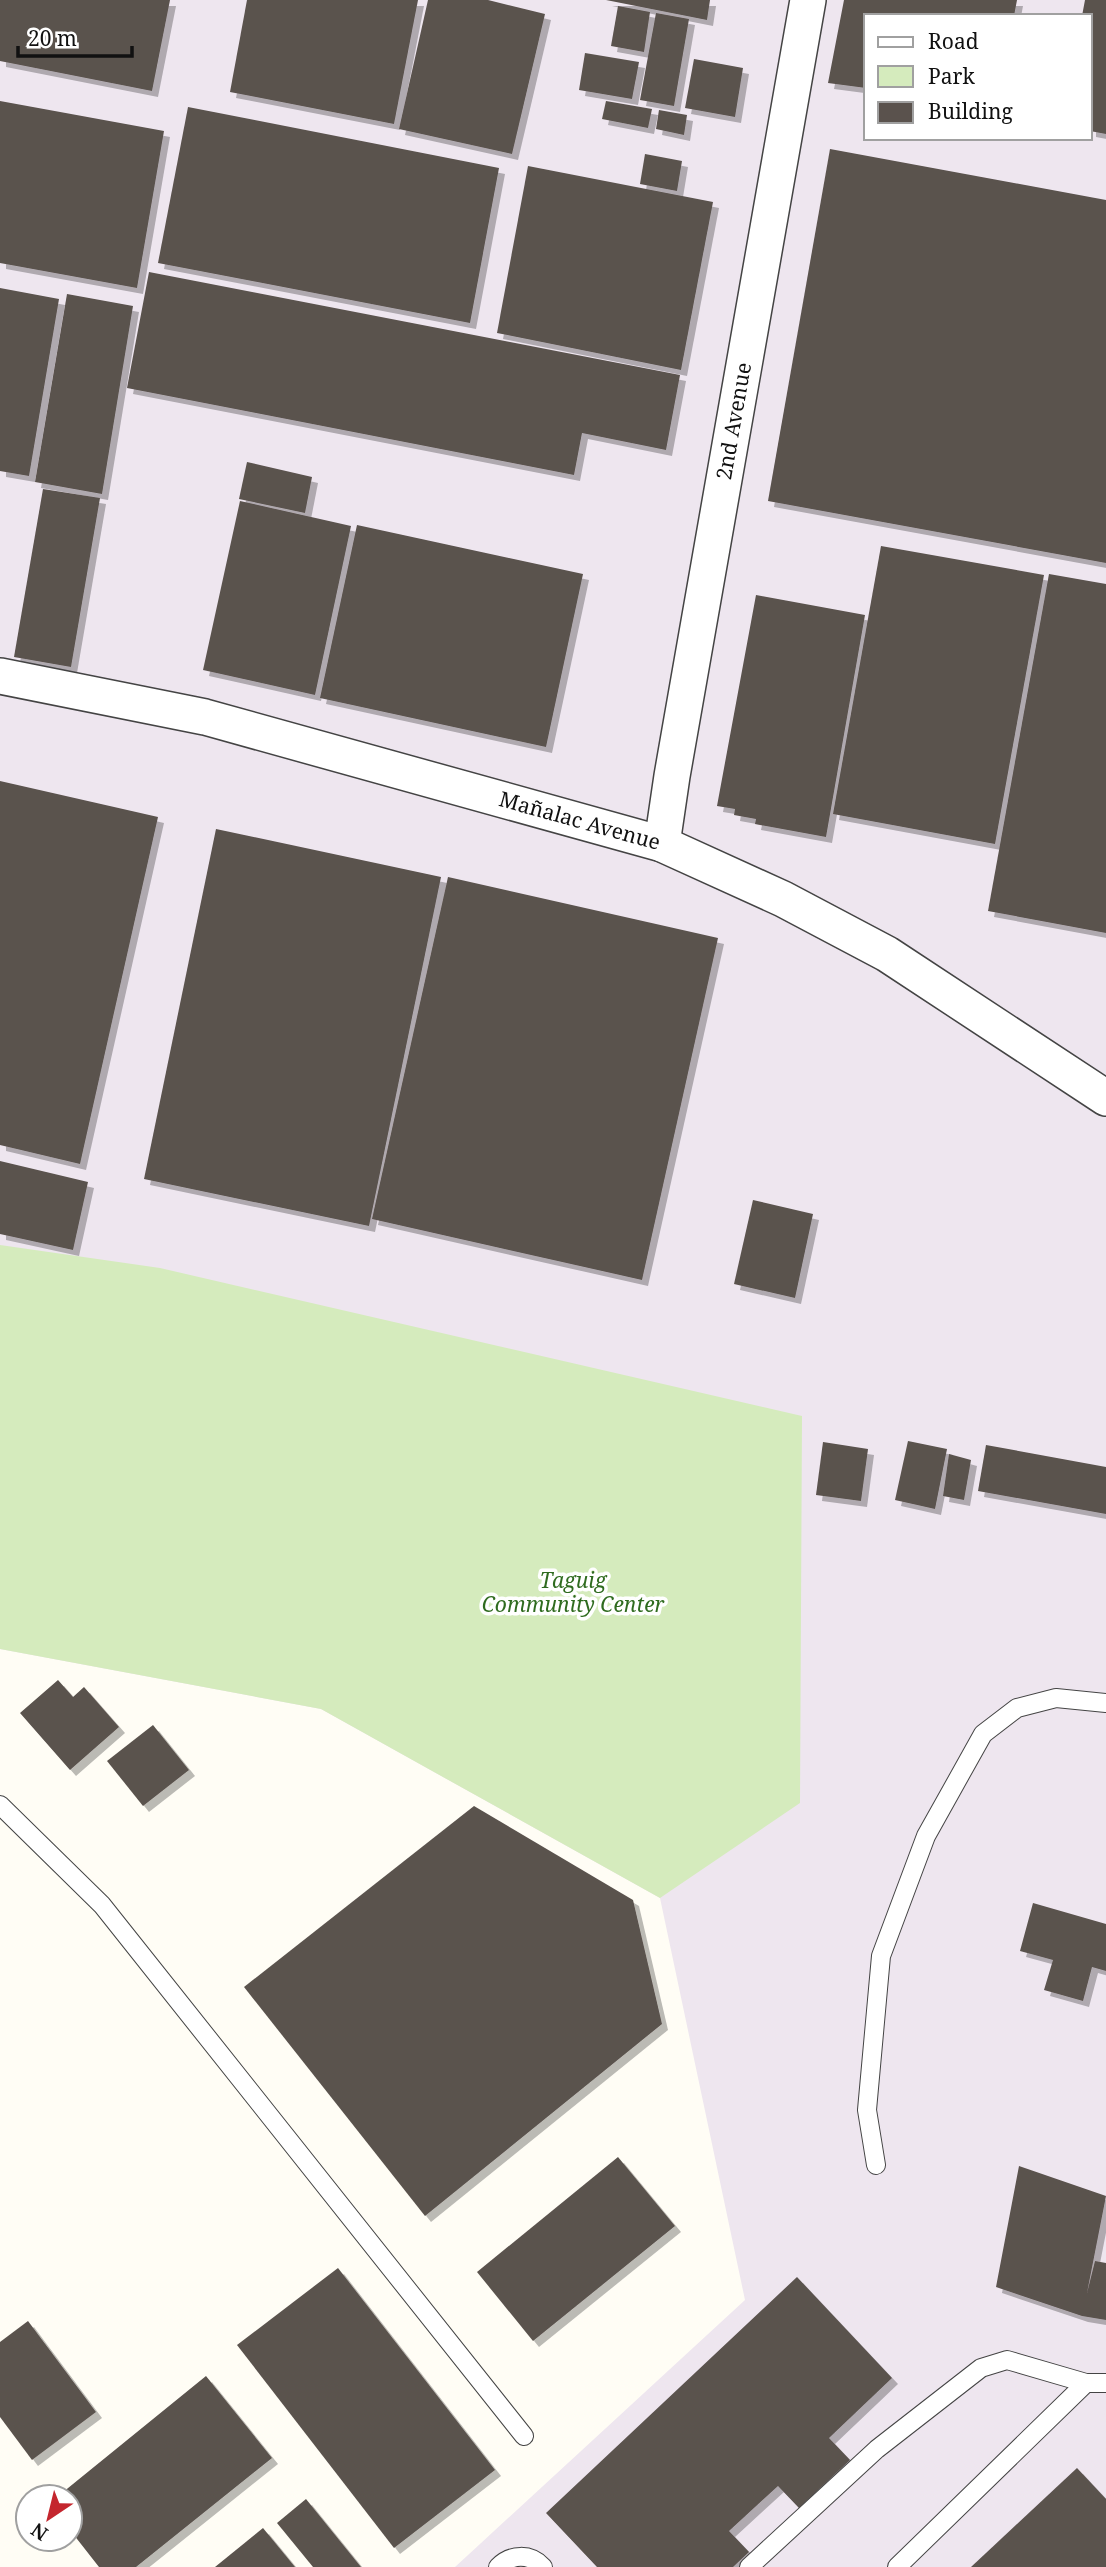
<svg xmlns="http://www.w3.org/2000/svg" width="1106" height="2567" viewBox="0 0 1106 2567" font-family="'Noto Serif',serif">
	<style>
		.industrial { fill: #eee6ef; fill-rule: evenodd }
		.green { fill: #d5ebbd }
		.building { fill: #5a524d; filter: url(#shadow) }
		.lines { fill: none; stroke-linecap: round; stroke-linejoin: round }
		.lane-casing { stroke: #444; stroke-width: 20 }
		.street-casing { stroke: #444; stroke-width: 38 }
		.lane { stroke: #fff; stroke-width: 18 }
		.street { stroke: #fff; stroke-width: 35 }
		.labels { text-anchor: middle; stroke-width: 7; stroke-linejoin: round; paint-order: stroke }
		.street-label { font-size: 21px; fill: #111; stroke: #fff }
		.park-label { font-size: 21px; font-style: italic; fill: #2f6b1f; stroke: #fff }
	</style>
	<defs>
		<filter id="shadow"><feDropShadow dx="6" dy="6" stdDeviation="0" flood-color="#0004"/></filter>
	</defs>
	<rect width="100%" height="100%" fill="#fffdf5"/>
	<path class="industrial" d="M0,0H1106V2567H455L745,2300L660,1898L321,1709L0,1649ZM866,16H1090V138H866Z"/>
	<polygon class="green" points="0,1245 160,1268 802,1416 800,1803 660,1898 321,1709 0,1649"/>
	<g class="building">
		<polygon points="0,0 170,0 152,91 0,61"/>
		<polygon points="247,0 418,0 394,124 230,92"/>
		<polygon points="428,0 488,0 545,14 512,154 399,129"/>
		<polygon points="606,0 710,0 707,20"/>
		<polygon points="844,0 1017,0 1014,16 866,16 866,88 828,83"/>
		<polygon points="1085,0 1106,0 1106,134 1090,131 1090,16 1082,16"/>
		<polygon points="618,6 650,12 644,52 611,46"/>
		<polygon points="656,13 689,19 674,106 640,100"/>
		<polygon points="585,53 639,62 632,99 579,90"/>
		<polygon points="694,59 743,68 735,117 685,108"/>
		<polygon points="0,101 164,131 137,288 0,263"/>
		<polygon points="606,101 652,109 648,128 602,119"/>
		<polygon points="188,107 499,168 470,323 158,263"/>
		<polygon points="659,110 687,115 684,135 656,129"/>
		<polygon points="830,149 1106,200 1106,563 768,501"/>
		<polygon points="645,154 682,161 677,191 640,184"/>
		<polygon points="528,166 713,202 681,370 497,333"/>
		<polygon points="149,272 680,375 666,450 582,433 574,475 127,388"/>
		<polygon points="0,288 59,299 29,476 0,471"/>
		<polygon points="67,294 133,306 102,494 35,482"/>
		<polygon points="247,462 312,477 305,513 239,499"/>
		<polygon points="43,489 100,498 71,667 14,657"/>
		<polygon points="240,501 351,526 315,695 203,670"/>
		<polygon points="357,525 583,574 546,747 320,698"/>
		<polygon points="881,546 1044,575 995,844 833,814"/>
		<polygon points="1049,574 1106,584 1106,933 988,911"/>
		<polygon points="756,595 865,615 826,837 755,824 756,819 734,815 735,809 717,806"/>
		<polygon points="0,781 158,817 80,1164 0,1145"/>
		<polygon points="216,829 441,877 369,1226 144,1179"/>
		<polygon points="448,877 718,938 642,1280 372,1219"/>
		<polygon points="0,1161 88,1182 73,1250 0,1234"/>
		<polygon points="753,1200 813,1214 795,1298 734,1284"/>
		<polygon points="908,1441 947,1449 935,1509 895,1500"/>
		<polygon points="823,1442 868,1449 861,1501 816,1495"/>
		<polygon points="986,1445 1106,1467 1106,1514 978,1491"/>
		<polygon points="949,1454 971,1460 964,1500 943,1496"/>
		<polygon points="58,1680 73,1697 84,1687 119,1727 70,1770 20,1713"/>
		<polygon points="153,1725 189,1770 143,1806 107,1761"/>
		<polygon points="474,1806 633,1900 662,2024 425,2216 244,1987"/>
		<polygon points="1033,1903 1106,1924 1106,1971 1092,1967 1083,2001 1044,1990 1053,1960 1020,1951"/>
		<polygon points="618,2157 675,2226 533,2341 477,2272"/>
		<polygon points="1019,2166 1106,2196 1087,2293 1095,2261 1106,2263 1106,2320 1082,2316 996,2287"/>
		<polygon points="338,2268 495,2470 394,2548 237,2345"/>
		<polygon points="797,2277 892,2378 829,2438 850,2460 799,2508 778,2486 729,2531 749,2552 733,2567 597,2567 546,2513"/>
		<polygon points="28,2321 96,2412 32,2460 0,2417 0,2342"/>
		<polygon points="206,2376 272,2458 136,2567 99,2567 70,2530 70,2497 57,2497"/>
		<polygon points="1077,2468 1106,2499 1106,2567 971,2567"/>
		<polygon points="306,2499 361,2567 313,2567 277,2523"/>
		<polygon points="263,2528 295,2567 215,2567"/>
	</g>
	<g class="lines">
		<g class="lane-casing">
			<g id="lane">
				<polyline points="0,1805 102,1905 524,2436"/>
				<polyline points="876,2165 867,2110 881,1956 926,1836 983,1734 1017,1708 1056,1698 1106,1703"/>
				<path d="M498,2567C511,2554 530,2553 543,2567"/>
				<polyline points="749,2567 877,2449 981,2368 1007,2360 1086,2383 1106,2383"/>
				<polyline points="897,2567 1086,2383"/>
			</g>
		</g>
		<g class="street-casing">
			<g id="street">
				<path id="s1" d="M0,676L205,717L662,844L783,899L887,954L1106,1098"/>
				<path id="s2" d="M662,844L672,776L808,0"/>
			</g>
		</g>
		<use href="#lane" class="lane"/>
		<use href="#street" class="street"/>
	</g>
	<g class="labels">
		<g class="street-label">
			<text dy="7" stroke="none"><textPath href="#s2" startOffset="429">2nd Avenue</textPath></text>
			<text dy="7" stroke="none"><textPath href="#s1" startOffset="598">Mañalac Avenue</textPath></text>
		</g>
		<g class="park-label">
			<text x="573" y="1588">Taguig<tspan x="573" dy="24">Community Center</tspan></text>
		</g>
	</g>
	<rect x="864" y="14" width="228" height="126" fill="#ffffff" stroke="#a0a0a0" stroke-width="2"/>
	<rect x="878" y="37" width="35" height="10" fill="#ffffff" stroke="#a0a0a0" stroke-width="2"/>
	<text x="928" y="49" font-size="21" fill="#111111">Road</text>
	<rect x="878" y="66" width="35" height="21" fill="#d5ebbd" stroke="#a0a0a0" stroke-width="2"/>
	<text x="928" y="84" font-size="21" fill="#111111">Park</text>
	<rect x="878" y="102" width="35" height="21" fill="#5a524d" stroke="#a0a0a0" stroke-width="2"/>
	<text x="928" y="119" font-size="21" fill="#111111">Building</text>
	<g transform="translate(49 2518) rotate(215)"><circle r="33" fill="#ffffff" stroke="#a0a0a0" stroke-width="2"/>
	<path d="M0-5L12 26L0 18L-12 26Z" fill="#c4262e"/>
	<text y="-10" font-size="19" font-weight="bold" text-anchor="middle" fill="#111111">N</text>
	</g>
	<path d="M18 46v10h114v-10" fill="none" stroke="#111111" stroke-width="3.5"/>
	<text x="28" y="46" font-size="21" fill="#111111" stroke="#ffffff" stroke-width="5" paint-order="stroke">20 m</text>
</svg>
